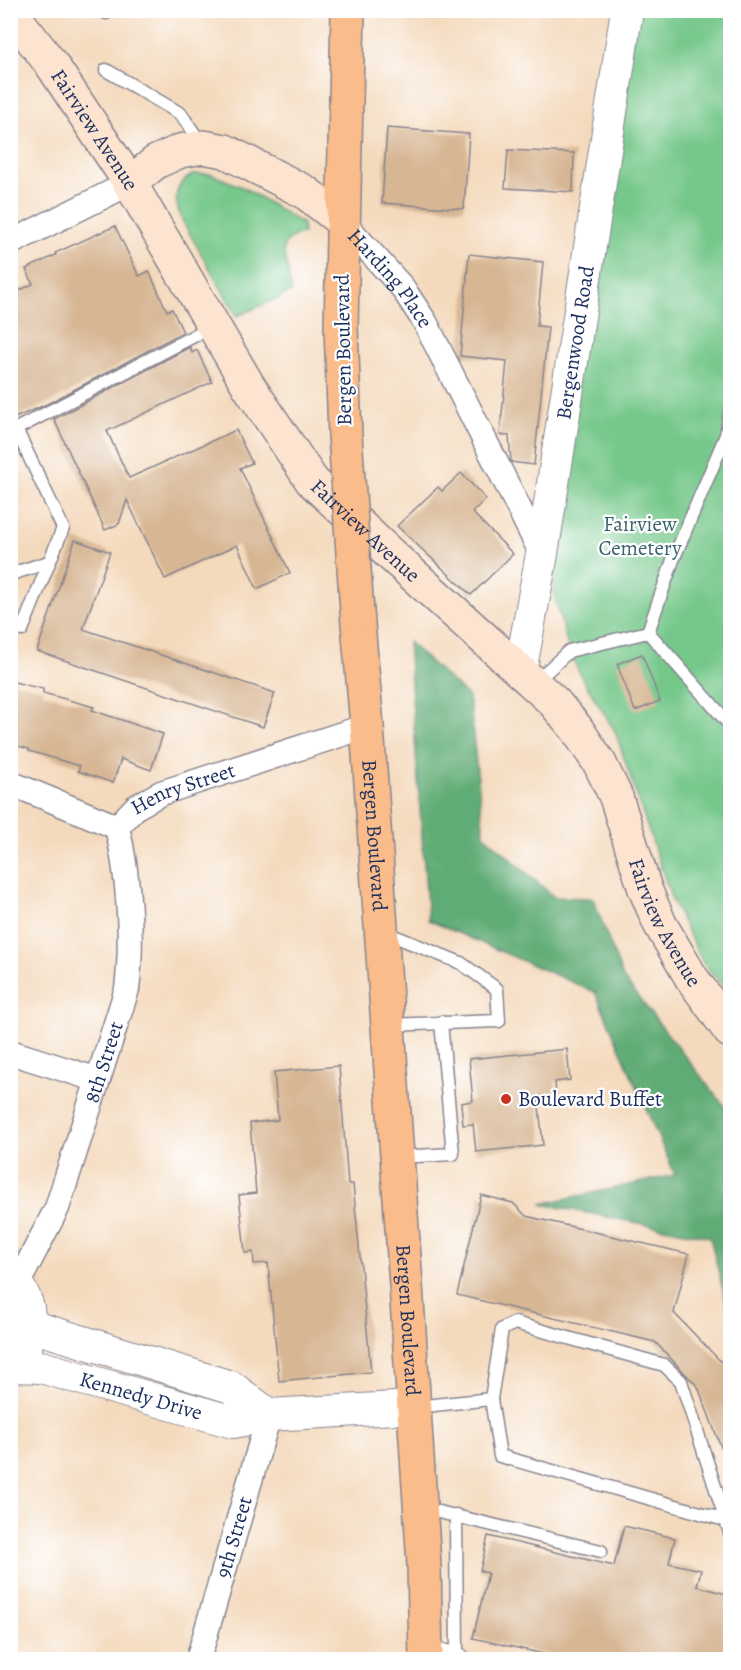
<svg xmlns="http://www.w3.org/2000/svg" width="741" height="1670" viewBox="0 0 741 1670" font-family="Alegreya,serif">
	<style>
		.green { fill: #75c78a; stroke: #487b74; stroke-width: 1.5 }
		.forest { fill: #60ac76; stroke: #3e6e6a; stroke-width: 1.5 }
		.building { fill: #d7b693 }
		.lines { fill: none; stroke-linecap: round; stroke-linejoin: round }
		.service-casing { stroke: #88848e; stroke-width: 15 }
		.minor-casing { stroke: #88848e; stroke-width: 27 }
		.tertiary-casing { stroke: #88848e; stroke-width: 34 }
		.secondary-casing { stroke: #88848e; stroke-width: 36 }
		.primary-casing { stroke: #88848e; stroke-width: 36 }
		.service { stroke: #fff; stroke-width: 12 }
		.minor { stroke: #fff; stroke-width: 24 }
		.tertiary { stroke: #fff; stroke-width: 32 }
		.secondary { stroke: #fde4d0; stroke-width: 33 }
		.primary { stroke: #f9bc8a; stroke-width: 33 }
		.primary-bridge-casing { stroke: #88848e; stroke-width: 36; stroke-linecap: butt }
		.primary-bridge { stroke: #f9bc8a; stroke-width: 33 }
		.poi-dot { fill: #c8321e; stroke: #fff; stroke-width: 2 }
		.labels { text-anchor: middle; stroke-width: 4.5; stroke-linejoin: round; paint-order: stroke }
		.street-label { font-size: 21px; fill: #1b2f5e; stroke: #fff }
		.park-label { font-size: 21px; fill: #3a646d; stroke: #fff }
		.poi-label { font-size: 21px; fill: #1b2f5e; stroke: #fff; text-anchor: start }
	</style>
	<rect width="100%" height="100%" fill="#fff"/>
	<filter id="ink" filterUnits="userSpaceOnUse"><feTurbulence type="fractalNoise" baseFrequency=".0167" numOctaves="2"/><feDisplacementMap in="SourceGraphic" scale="12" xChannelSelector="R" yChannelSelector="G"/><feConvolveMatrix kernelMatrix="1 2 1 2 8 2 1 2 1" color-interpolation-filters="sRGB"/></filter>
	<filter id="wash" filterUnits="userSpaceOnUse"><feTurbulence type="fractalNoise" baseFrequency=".008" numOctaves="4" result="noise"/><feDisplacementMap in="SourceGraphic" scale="24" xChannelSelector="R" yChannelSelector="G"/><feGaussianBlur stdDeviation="1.35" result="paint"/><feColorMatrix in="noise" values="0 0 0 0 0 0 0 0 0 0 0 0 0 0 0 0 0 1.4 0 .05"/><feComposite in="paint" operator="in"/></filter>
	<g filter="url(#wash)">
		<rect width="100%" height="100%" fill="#f4dabd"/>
		<g class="green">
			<polygon points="636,11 730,11 730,994 703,963 672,900 615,731 583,680 569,651 555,598 549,528"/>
			<path d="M194,174H211L244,188L303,224V234L295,236L284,245V253L292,292L237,316L183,222C174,202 171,186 194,174Z"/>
		</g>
		<polygon class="forest" points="408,642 469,697 484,835 554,897 593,898 623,978 730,1113 730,1318 710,1237 541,1204 675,1175 595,992 428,920"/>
		<g id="blocks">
			<g class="building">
				<polygon points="387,128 469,134 464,209 382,203"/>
				<polygon points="508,150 574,153 573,192 505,188"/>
				<polygon points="115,226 139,276 149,271 167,311 172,309 183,332 47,404 10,420 10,295 33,284 26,269 56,255 55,253"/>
				<polygon points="469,254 543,262 537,326 548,327 534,465 511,462 509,436 500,435 507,361 460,356"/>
				<polygon points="190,347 192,353 197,350 212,382 107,431 129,478 236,430 252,463 240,468 290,573 257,589 237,545 165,579 127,500 119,524 105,530 54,419"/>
				<polygon points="461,473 486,499 472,512 513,554 471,595 397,526 438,487 442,491"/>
				<polygon points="75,540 110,552 83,629 275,693 263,727 37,651"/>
				<polygon points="642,654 660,701 635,711 617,664"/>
				<polygon points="10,681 43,689 43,693 94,707 92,710 163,734 151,770 121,759 113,783 78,771 80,766 29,751 29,749 10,744"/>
				<polygon points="567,1049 570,1080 555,1082 556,1095 538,1097 543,1145 476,1152 473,1124 463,1125 461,1103 473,1101 469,1059"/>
				<polygon points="339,1066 348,1184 353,1184 371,1372 279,1381 268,1263 254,1264 253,1252 245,1253 239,1195 256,1193 250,1123 278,1120 274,1072"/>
				<polygon points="481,1195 513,1203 526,1216 689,1254 674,1313 724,1365 730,1363 730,1468 729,1468 698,1387 655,1342 457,1295"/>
				<polygon points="624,1526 675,1538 669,1563 701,1570 697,1586 730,1595 730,1659 566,1659 473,1638 488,1573 480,1571 488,1536 614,1566"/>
			</g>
		</g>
	</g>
	<g filter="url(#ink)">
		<use href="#blocks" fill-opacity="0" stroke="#88848e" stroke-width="1.5"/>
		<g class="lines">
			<g class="service-casing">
				<g id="service">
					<polyline points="103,10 106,13"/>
					<polyline points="106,70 181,114 202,145"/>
					<polyline points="10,573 11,574 49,562"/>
					<polyline points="22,630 63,528 16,429 211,327"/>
					<polyline points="648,632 673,560 726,435 730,412"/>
					<polyline points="534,683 569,651 648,632 730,725"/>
					<polyline points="384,932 461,963 497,989 499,1021 388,1025"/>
					<polyline points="397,1157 453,1154 441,1022"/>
					<polyline points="415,1407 491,1399"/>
					<polyline points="422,1508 601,1551"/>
					<polyline points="456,1515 457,1659"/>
					<polyline points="725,1520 500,1456 491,1399 502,1329 515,1323 664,1365 681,1381 730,1533"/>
				</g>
			</g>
			<g class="minor-casing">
				<g id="minor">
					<path id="s1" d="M342,221L402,287L425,322L542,554"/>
					<polyline points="10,243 130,183"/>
					<path id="s2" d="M10,783L117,827L136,807L161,793L367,726"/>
					<polyline points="10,1052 98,1080"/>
					<path id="s3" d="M17,1285L57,1208L127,989C133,940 129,876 117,827"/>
					<polyline points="426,1652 458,1660"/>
					<path id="s4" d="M198,1660L269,1415"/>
				</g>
			</g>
			<g class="tertiary-casing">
				<g id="tertiary">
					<path id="s5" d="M520,672L542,554L627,10"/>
					<path d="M10,1279C32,1297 32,1322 26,1347"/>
					<polyline points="31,1326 231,1387 269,1415"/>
					<path id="s6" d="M13,1366L41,1367L233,1422L269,1415L414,1407"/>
				</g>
			</g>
			<g class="secondary-casing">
				<g id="secondary">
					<path id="s7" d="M10,11L52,65L130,183L248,385L312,481L389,553L499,652L554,702L576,728L600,764L616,797L645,889L660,924L691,977L730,1031"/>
					<polyline points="130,183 156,162 180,151 203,147 225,151 305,192 342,221"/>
				</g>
			</g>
			<g class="primary-casing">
				<g id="primary">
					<polyline points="345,435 341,327 348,10"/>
					<path id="s8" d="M357,612L367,726L406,1285L424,1565L426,1660"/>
				</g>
			</g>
			<use href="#service" class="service"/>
			<use href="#minor" class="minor"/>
			<use href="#tertiary" class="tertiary"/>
			<use href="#secondary" class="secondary"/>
			<use href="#primary" class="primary"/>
			<g class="primary-bridge-casing">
				<polyline id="primary-bridge" points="345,435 357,612"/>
			</g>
			<use href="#primary-bridge" class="primary-bridge"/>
		</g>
	</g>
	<circle class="poi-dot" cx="506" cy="1099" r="6"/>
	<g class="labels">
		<g class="street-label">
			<text dy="7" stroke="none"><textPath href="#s7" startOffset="146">Fairview Avenue</textPath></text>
			<text dy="7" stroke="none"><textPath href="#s1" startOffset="75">Harding Place</textPath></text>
			<text dy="7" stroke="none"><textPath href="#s5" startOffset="334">Bergenwood Road</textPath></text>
			<text transform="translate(343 350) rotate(-91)" y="7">Bergen Boulevard</text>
			<text dy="7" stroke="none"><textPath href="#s7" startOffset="632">Fairview Avenue</textPath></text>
			<text dy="7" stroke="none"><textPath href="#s2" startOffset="194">Henry Street</textPath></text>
			<text dy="7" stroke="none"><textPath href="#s8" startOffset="224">Bergen Boulevard</textPath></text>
			<text dy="7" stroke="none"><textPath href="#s7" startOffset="1136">Fairview Avenue</textPath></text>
			<text dy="7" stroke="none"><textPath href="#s3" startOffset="240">8th Street</textPath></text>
			<text dy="7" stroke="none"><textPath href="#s8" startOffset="710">Bergen Boulevard</textPath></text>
			<text dy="7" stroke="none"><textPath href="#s6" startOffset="132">Kennedy Drive</textPath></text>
			<text dy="7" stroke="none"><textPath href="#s4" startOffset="128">9th Street</textPath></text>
		</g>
		<g class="park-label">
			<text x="640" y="531">Fairview<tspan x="640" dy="24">Cemetery</tspan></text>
		</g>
		<g class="poi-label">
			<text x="518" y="1106">Boulevard Buffet</text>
		</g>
	</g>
	<rect width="741" height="1670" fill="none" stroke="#fff" stroke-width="36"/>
</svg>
